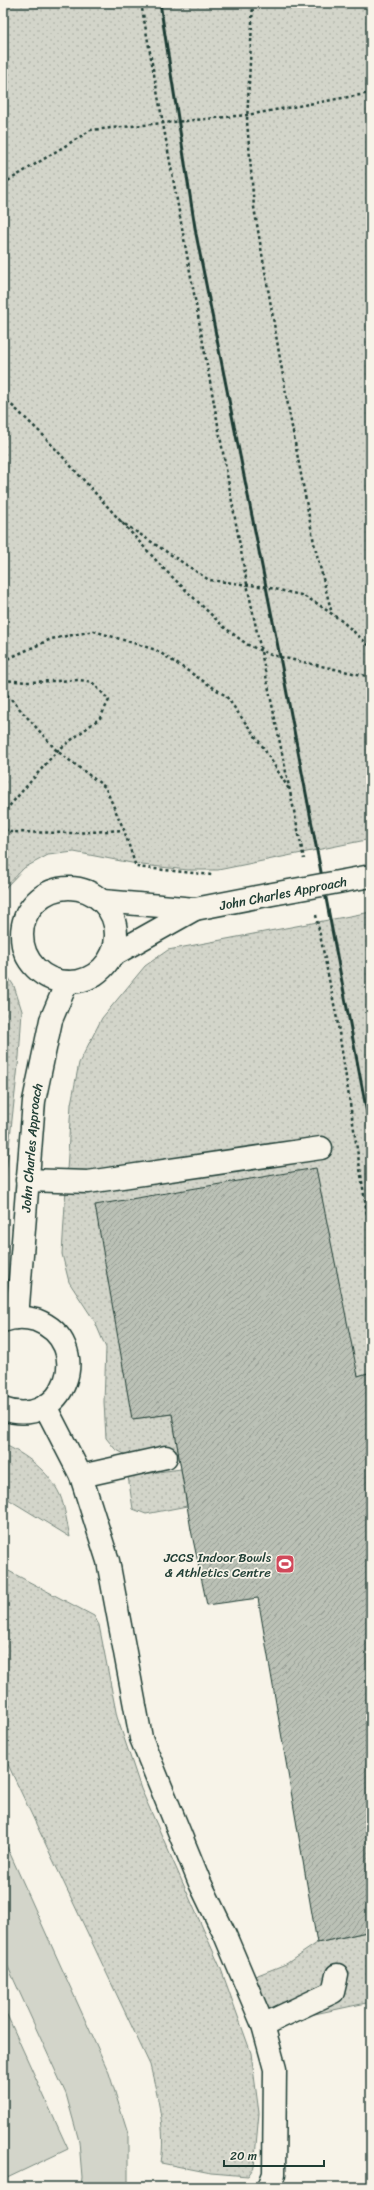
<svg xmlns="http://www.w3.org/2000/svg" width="374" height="2190" font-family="Sriracha,sans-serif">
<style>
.grass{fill:url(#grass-dots);stroke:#79897f}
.pitch{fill:#d3d5ca;stroke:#79897f}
.building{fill:url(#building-hatch);stroke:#1f3d34}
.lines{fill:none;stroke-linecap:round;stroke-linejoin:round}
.minor-casing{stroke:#1f3d34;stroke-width:25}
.path{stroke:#1f3d34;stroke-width:2.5;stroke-dasharray:3 3;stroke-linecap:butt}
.minor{stroke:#f7f3e8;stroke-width:22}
.rail{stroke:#1f3d34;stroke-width:3}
.minor-bridge-casing{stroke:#1f3d34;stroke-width:25;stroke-linecap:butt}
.minor-bridge{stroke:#f7f3e8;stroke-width:22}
.labels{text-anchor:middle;stroke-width:3.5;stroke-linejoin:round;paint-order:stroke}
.street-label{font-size:13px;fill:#1f3d34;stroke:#f7f3e8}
.poi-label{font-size:13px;fill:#1f3d34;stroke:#f7f3e8;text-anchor:end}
</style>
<defs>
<pattern id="grass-dots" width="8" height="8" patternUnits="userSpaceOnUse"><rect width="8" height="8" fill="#d3d5ca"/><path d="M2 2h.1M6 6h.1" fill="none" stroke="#b5b8ae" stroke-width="1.8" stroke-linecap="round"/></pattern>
<pattern id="building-hatch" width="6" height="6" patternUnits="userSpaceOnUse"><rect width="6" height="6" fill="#bbc1b6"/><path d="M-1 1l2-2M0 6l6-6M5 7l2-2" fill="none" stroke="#979e95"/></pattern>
</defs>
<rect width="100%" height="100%" fill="#f7f3e8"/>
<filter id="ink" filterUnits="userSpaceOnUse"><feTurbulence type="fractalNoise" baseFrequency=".025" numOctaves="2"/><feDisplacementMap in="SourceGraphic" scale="8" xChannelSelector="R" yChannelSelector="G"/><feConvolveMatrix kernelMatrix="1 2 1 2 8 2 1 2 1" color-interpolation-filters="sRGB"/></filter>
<g filter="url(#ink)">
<g class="grass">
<polygon points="3,3 371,3 371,839 218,870 188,870 142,865 74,852 48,855 24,868 6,887 3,893"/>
<polygon points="371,912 371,1372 358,1376 132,1419 172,1414 178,1450 126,1455 115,1449 106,1438 104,1402 106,1348 95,1322 69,1282 62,1254 71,1104 79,1063 102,1018 145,966 168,950"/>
<polygon points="3,969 14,986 22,1011 19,1057 3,1200"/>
<path d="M3,1444C25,1454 49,1471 60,1495C65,1507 67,1524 70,1537L3,1496Z"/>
<polygon points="181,1469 187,1506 146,1514 133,1509 128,1476"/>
<path d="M3,1568L94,1616L99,1625L117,1717L141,1789L221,1969L251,2053L259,2113L254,2167L248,2176L211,2173L161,2163C166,2129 158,2098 150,2065L3,1754Z"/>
<polygon points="371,1931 371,2002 263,2025 245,1980 286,1964 317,1943"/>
</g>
<g class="pitch">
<polygon points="3,1838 109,2073 128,2134 128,2187 81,2187 82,2177 79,2141 66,2094 3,1956"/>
<polygon points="3,2006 68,2149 3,2180"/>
</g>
<polygon class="building" points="316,1168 358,1376 371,1372 371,1931 317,1943 258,1598 207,1605 191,1530 172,1414 132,1419 95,1205"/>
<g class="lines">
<defs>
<g id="minor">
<circle cx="69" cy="935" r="47"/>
<polyline points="103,901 195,909 267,895"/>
<polyline points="113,955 195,909"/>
<polyline points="27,1180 88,1182 321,1148"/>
<path id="s1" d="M17,1318L34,1101L51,1020L67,982"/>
<polyline points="45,1406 81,1476 108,1561 141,1738 200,1883 225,1935 263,2025 275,2069 274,2174 269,2187"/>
<path d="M3,1409C65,1431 96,1343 36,1320C26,1317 13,1317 3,1321"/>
<polyline points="81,1476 166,1457"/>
<polyline points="263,2025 333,1992 337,1975"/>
</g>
</defs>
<use href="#minor" class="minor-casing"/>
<g class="path">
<polyline points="141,3 247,584 304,859"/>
<polyline points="253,3 247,121 254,207 289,411 314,543 332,614"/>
<polyline points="3,184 91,130 247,115 371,93"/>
<polyline points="3,397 42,434 163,568 225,628 248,645 271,655 371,677"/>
<polyline points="120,521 209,580 266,587 301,595 315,602 343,622 371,647"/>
<polyline points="3,661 51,639 94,631 156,650 226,696 263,747 290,791"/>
<polyline points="3,680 28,682 80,680 92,682 109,700 100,718 57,751 5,811 3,819"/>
<polyline points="3,690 57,751 105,787 124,830 136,867 212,875"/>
<polyline points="3,823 7,832 74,833 124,830"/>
<polyline points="316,915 337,1019 371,1240"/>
</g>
<use href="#minor" class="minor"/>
<polyline class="rail" points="160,3 196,234 280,657 371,1134"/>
<defs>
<polyline id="minor-bridge" points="267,895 371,876"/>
</defs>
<use href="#minor-bridge" class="minor-bridge-casing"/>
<use href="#minor-bridge" class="minor-bridge"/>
</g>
</g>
<defs>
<symbol id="stadium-square" viewBox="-11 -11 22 22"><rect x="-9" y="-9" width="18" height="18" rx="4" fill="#d1495b" stroke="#f7f3e8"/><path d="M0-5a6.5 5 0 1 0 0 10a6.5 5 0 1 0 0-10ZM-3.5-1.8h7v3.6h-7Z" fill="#fff"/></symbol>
</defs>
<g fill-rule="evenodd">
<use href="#stadium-square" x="274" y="1553" width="22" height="22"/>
</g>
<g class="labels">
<g class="street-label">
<text transform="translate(283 893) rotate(-11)" y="5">John Charles Approach</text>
<text dy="5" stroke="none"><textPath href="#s1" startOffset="171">John Charles Approach</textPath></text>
</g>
<g class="poi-label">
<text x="271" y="1562">JCCS Indoor Bowls<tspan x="271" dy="15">&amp; Athletics Centre</tspan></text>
</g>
</g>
<rect width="374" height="2190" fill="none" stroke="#f7f3e8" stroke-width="16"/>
<rect x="8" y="8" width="358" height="2174" fill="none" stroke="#1f3d34" stroke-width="1.5" filter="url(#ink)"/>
<path d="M224 2160v6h100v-6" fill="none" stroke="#1f3d34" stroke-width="2"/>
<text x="230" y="2160" font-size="12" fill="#1f3d34" stroke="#f7f3e8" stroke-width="3" paint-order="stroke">20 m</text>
</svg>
